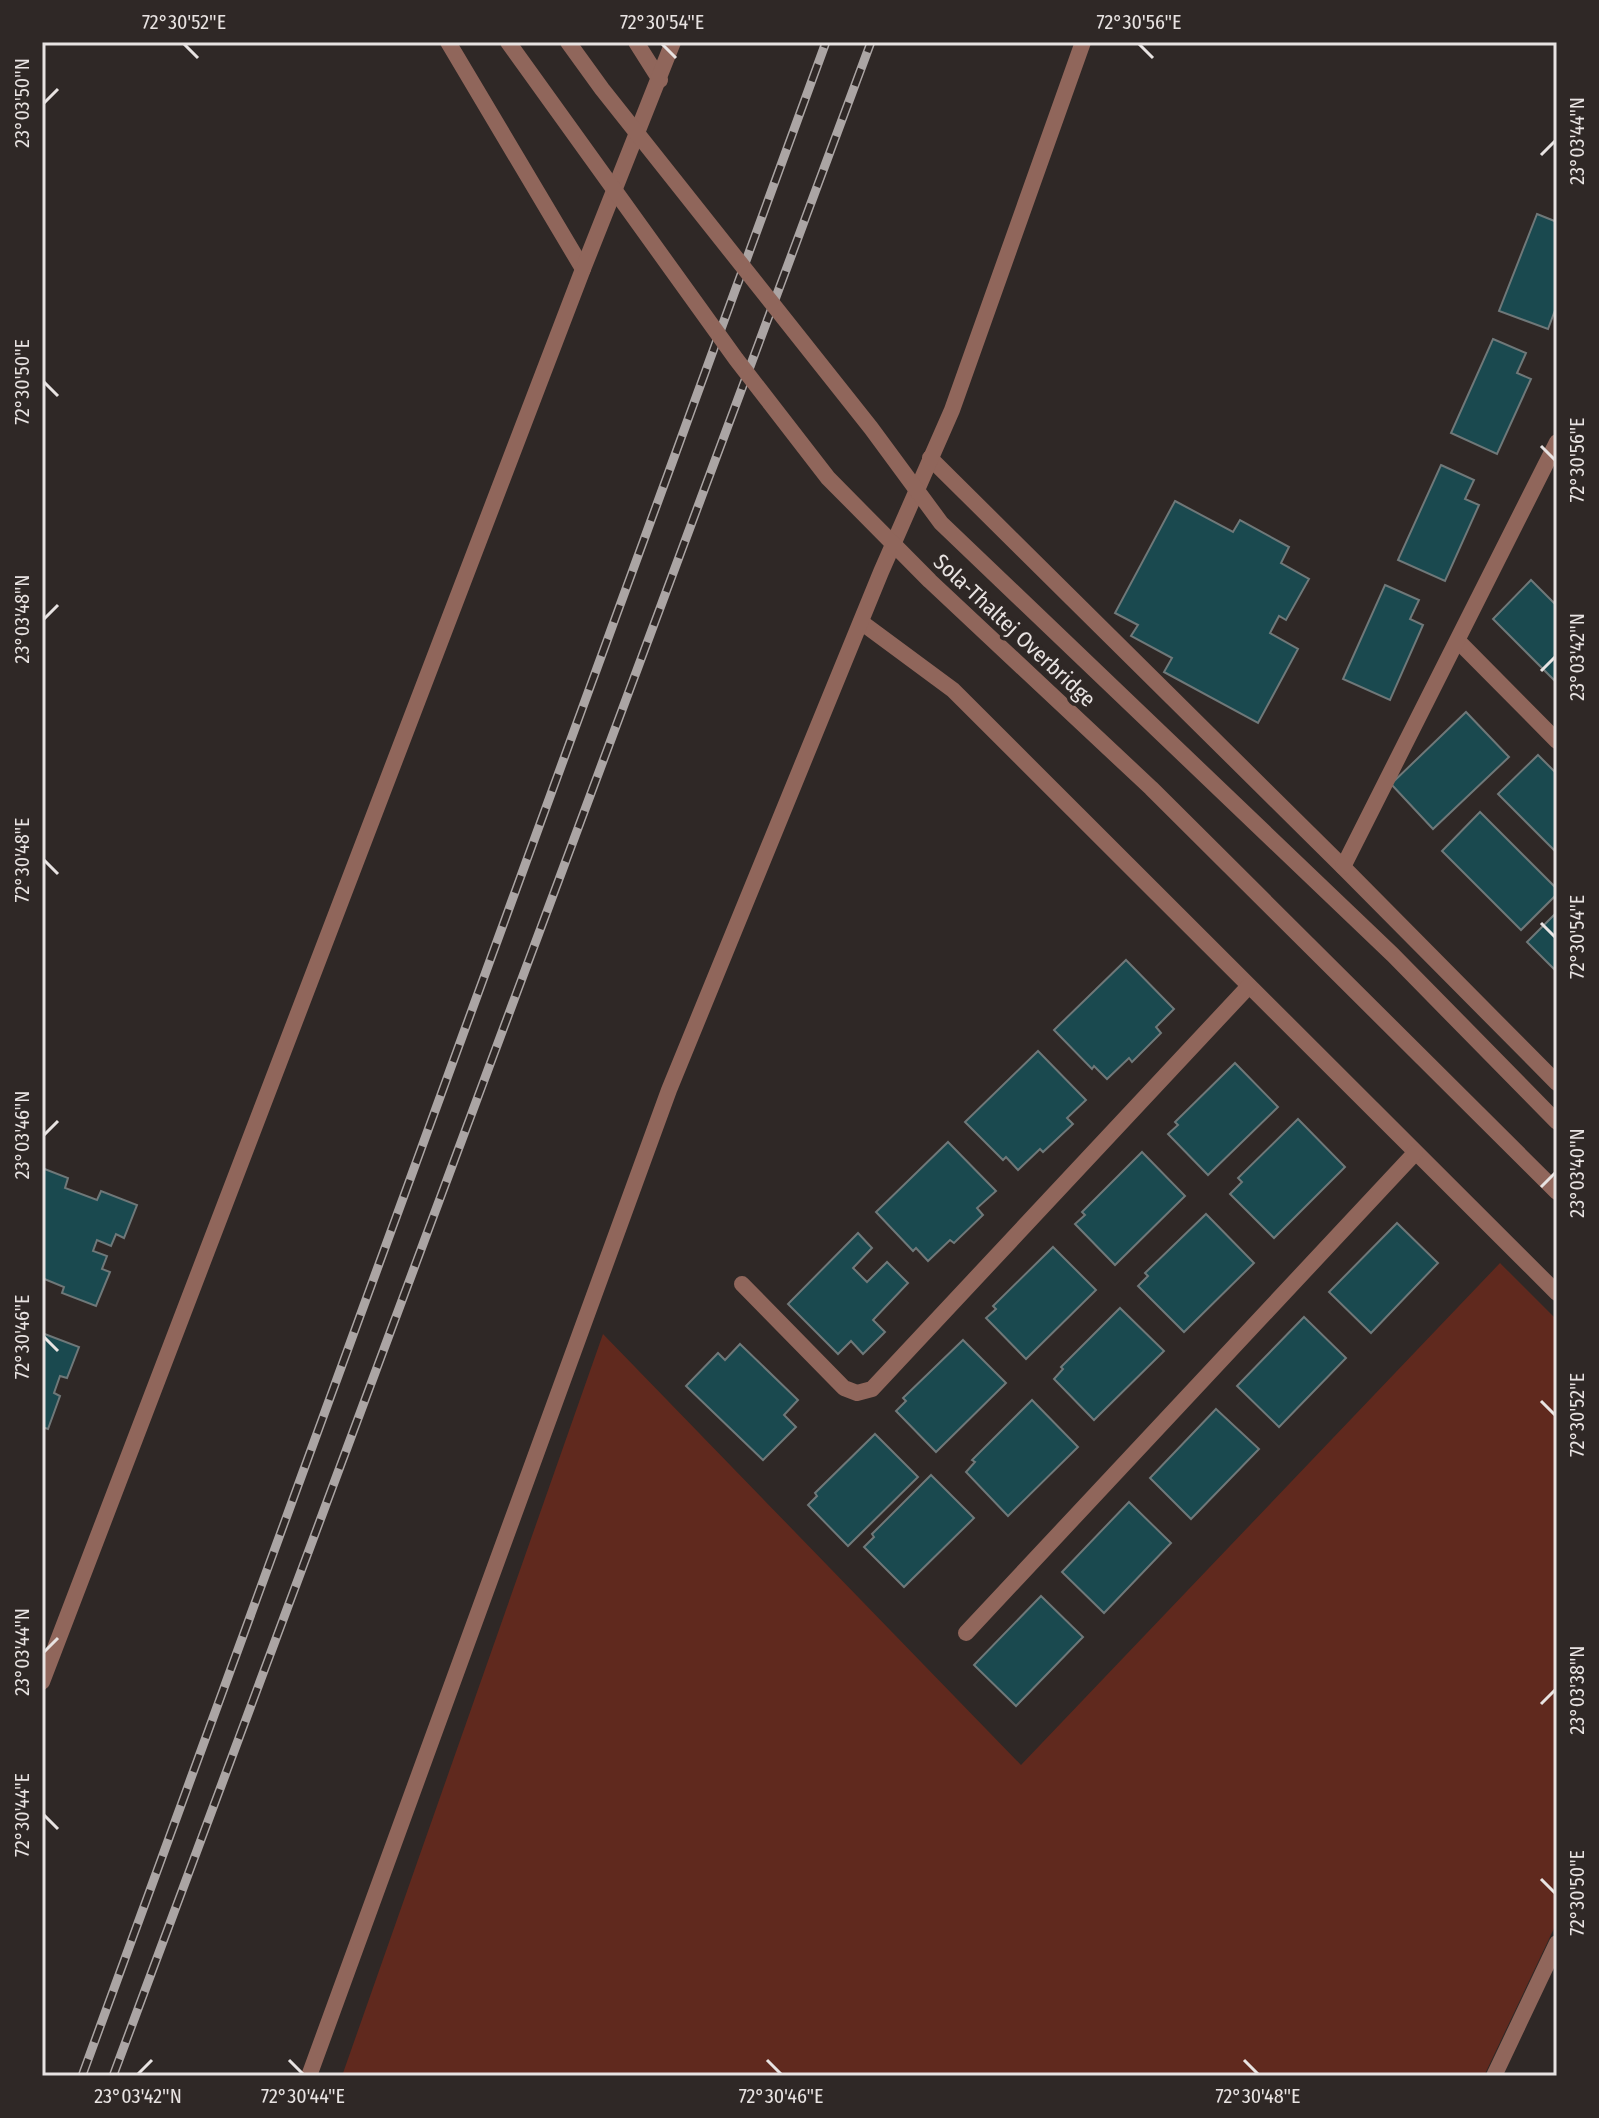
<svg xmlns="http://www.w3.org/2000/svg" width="1599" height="2118" font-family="'Fira Sans Condensed',sans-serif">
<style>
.green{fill:#60291e}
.building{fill:#1a494f;stroke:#6f7879;stroke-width:2}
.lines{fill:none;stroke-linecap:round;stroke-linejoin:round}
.minor{stroke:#90665b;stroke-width:16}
.rail-casing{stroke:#aba5a4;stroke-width:9}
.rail{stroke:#2f2826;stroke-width:6;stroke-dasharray:18;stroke-linecap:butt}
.tertiary-bridge{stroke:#90665b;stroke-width:16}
.ticks{fill:none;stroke:#e8e3e2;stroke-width:3}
.labels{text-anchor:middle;stroke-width:7;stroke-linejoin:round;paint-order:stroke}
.street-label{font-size:22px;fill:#e8e3e2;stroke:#2f2826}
.neatline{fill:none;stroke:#e8e3e2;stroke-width:3}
.ticks-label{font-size:20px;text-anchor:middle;fill:#e8e3e2}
</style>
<rect width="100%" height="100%" fill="#2f2826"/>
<polygon class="green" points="1500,1263 1557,1320 1557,1922 1484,2076 342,2076 603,1334 1021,1765"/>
<g class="building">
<polygon points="1537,214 1557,222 1557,305 1548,329 1499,311"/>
<polygon points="1493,339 1526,353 1517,373 1531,379 1497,454 1451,433"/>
<polygon points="1441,465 1474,480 1465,499 1479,505 1445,581 1398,560"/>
<polygon points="1175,501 1233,532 1240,520 1289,547 1281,563 1309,579 1286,620 1279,616 1270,633 1298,649 1258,723 1164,672 1172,658 1131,636 1138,625 1115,613"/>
<polygon points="1531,580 1557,606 1557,683 1493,619"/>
<polygon points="1385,585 1419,600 1410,619 1423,625 1390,700 1343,679"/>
<polygon points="1466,712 1509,757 1433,829 1391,784"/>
<polygon points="1538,755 1557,774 1557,853 1498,794"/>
<polygon points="1480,812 1557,889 1557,894 1521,930 1442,851"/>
<polygon points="1557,912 1557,972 1527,942"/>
<polygon points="1126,960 1174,1009 1156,1027 1161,1033 1132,1062 1129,1058 1107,1079 1094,1066 1092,1069 1054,1030"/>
<polygon points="1038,1051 1086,1100 1067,1118 1073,1124 1043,1152 1040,1149 1018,1170 1006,1157 1003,1160 965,1122"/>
<polygon points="1235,1063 1278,1107 1208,1175 1168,1134 1178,1125 1175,1122"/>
<polygon points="1298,1119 1345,1167 1274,1238 1230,1194 1242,1182 1238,1178"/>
<polygon points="948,1142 996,1191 977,1208 983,1215 954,1243 950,1240 928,1261 916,1248 913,1251 876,1212"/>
<polygon points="1142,1152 1185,1196 1115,1265 1075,1224 1085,1215 1082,1212"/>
<polygon points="42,1168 68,1178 65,1188 97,1200 101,1191 137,1205 124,1238 116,1234 111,1246 97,1240 93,1251 107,1256 102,1269 110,1272 96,1306 62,1293 64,1287 42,1278"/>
<polygon points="1206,1214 1254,1263 1184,1332 1138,1286 1148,1276 1145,1273"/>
<polygon points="1397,1223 1438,1263 1371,1333 1329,1292"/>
<polygon points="858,1233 872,1248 853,1268 867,1282 887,1262 908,1283 873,1320 885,1332 863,1354 851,1341 838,1354 788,1304"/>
<polygon points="1053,1247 1096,1290 1026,1359 986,1318 996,1309 993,1306"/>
<polygon points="1120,1308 1164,1351 1094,1420 1054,1379 1063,1369 1061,1367"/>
<polygon points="1304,1317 1346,1358 1279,1427 1237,1386"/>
<polygon points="42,1333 79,1347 67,1378 60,1376 54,1393 60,1396 48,1429 42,1427"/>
<polygon points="963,1340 1006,1383 936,1452 896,1411 906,1401 903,1398"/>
<polygon points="740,1344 798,1400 784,1415 796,1427 763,1460 686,1386 718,1353 725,1360"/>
<polygon points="1032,1400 1078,1447 1008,1516 966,1472 975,1462 972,1460"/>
<polygon points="1216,1409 1259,1449 1191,1519 1150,1478"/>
<polygon points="875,1434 918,1477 848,1546 808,1505 817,1496 815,1493"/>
<polygon points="931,1475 974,1518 904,1587 864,1547 874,1537 872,1534"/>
<polygon points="1129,1502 1171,1543 1104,1613 1062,1572"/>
<polygon points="1041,1596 1083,1637 1016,1706 974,1665"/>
</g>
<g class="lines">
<g class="minor">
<polyline points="448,42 583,269"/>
<polyline points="636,42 660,80"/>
<polyline points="930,458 1343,867 1557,1083"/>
<polyline points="861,622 953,690 1557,1293"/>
<polyline points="1458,641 1557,741"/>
<polyline points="1343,867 1557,442"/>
<polyline points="742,1284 844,1388 857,1393 872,1389 1249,986"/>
<polyline points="966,1633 1415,1153"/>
<polyline points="42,1682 583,269 673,42"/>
<polyline points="309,2076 669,1090 881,572 952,410 1083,42"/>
<polyline points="1494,2076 1557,1943"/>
</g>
<defs>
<g id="rail">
<polyline points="82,2076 826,42"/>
<polyline points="113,2076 871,42"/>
</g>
</defs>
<use href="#rail" class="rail-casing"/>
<use href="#rail" class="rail"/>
<g class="tertiary-bridge">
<polyline points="508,42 736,359 828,478 930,581 1151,788 1557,1192"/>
<polyline points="568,42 602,89 871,428 941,523 1393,955 1557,1122"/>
</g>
</g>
<path class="ticks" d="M184,44L198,58M662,44L676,58M1139,44L1153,58M44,103L58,89M1541,155L1555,141M44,382L58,396M1541,446L1555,460M44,619L58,605M1541,671L1555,657M44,860L58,874M1541,923L1555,937M44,1135L58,1121M1541,1187L1555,1173M44,1337L58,1351M1541,1401L1555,1415M44,1652L58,1638M1541,1704L1555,1690M44,1815L58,1829M1541,1879L1555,1893M289,2060L303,2074M767,2060L781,2074M1244,2060L1258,2074M138,2074L152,2060"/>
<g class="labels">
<g class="street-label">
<text transform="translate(1015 630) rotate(43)" y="8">Sola-Thaltej Overbridge</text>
</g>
</g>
<rect width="1599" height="2118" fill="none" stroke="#2f2826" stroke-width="88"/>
<rect x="44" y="44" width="1511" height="2030" class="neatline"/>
<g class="ticks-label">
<text x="184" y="29">72°30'52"E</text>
<text x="662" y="29">72°30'54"E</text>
<text x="1139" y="29">72°30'56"E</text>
<text transform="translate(22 103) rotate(-90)" y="7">23°03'50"N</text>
<text transform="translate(1577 141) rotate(-90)" y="7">23°03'44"N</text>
<text transform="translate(22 382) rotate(-90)" y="7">72°30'50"E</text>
<text transform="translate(1577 460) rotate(-90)" y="7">72°30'56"E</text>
<text transform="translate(22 619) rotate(-90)" y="7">23°03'48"N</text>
<text transform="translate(1577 657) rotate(-90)" y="7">23°03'42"N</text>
<text transform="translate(22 860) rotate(-90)" y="7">72°30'48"E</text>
<text transform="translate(1577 937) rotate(-90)" y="7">72°30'54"E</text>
<text transform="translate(22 1135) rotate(-90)" y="7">23°03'46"N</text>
<text transform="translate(1577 1173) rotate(-90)" y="7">23°03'40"N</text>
<text transform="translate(22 1337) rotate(-90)" y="7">72°30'46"E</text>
<text transform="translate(1577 1415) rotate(-90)" y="7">72°30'52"E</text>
<text transform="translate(22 1652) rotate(-90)" y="7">23°03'44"N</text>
<text transform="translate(1577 1690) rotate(-90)" y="7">23°03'38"N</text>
<text transform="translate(22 1815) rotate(-90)" y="7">72°30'44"E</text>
<text transform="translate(1577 1893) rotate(-90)" y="7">72°30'50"E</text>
<text x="138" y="2103">23°03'42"N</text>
<text x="303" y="2103">72°30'44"E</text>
<text x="781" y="2103">72°30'46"E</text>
<text x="1258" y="2103">72°30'48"E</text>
</g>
</svg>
